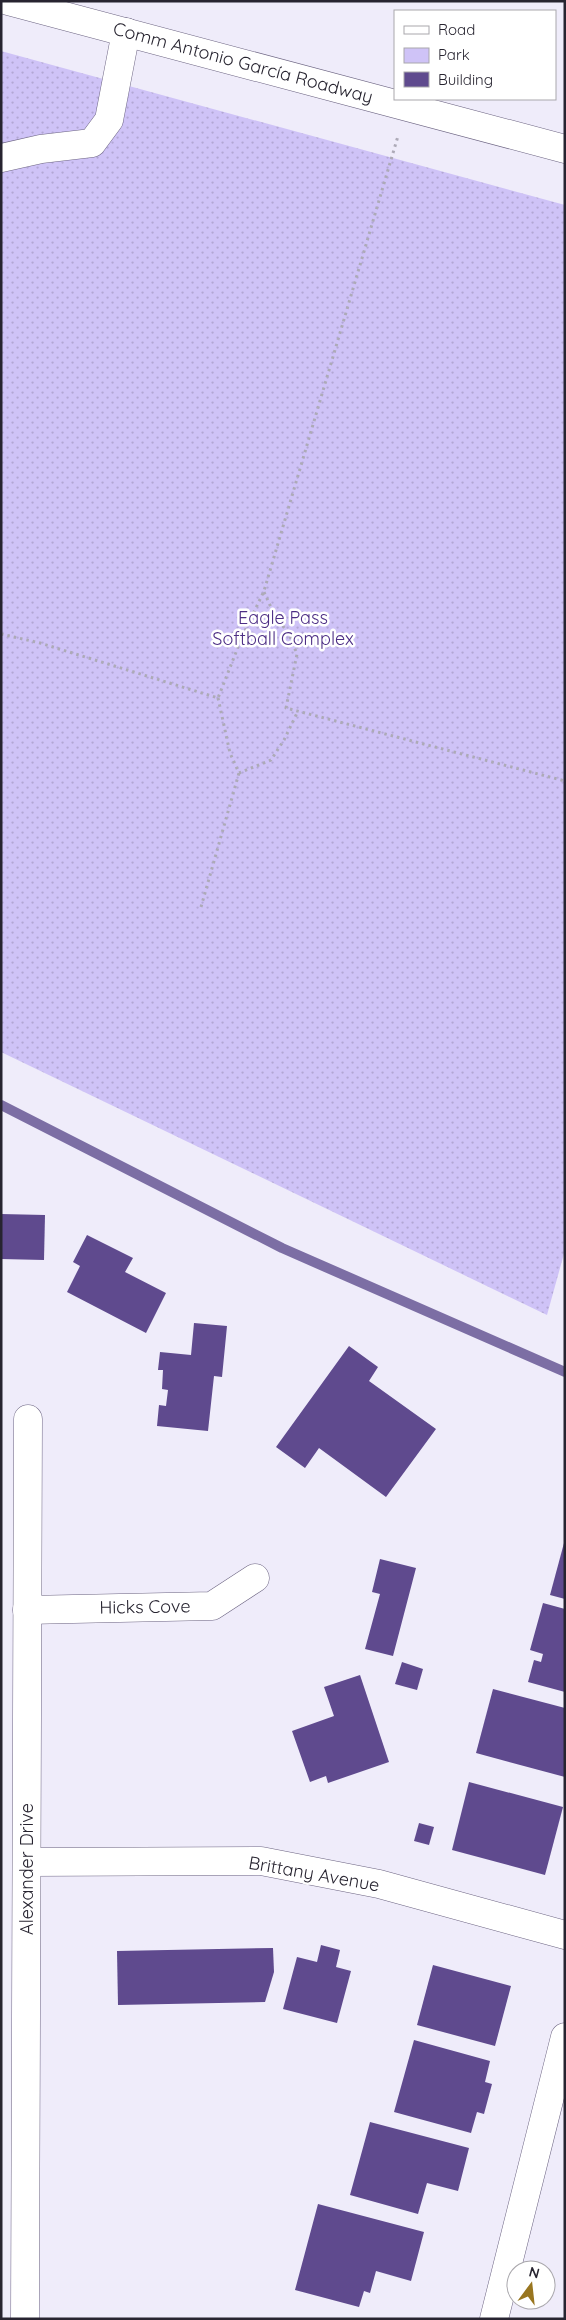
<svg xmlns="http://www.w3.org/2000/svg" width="566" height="2320" font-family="Quicksand,sans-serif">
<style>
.green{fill:url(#green-dots)}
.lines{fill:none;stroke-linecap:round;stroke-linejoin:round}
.stream{stroke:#7c6ea4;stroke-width:10}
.building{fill:#5f4a8e}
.minor-casing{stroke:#6c6482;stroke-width:29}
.tertiary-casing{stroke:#6c6482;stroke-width:29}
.secondary-casing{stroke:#6c6482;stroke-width:29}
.path{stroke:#adaab7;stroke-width:3;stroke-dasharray:2.5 4;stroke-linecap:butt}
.minor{stroke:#fff;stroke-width:28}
.tertiary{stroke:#fff;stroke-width:28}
.secondary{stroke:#fff;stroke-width:28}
.labels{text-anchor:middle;stroke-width:5;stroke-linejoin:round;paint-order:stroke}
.street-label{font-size:18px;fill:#272430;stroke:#fff}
.park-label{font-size:18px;fill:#4c2d84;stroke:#fff}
</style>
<defs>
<pattern id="green-dots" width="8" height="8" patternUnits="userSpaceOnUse" patternTransform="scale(1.25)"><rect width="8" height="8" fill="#cfc3f7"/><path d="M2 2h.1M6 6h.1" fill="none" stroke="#b2a7d4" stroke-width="1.8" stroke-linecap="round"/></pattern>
</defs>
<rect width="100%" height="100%" fill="#efecfa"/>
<polygon class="green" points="1,51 565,205 565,1250 547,1315 1,1052"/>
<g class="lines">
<polyline class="stream" points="1,1105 282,1248 565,1372"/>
</g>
<g class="building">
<polygon points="1,1214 45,1215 44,1260 1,1259"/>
<polygon points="87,1235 133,1258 125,1272 166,1293 146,1333 67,1292 80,1266 73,1262"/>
<polygon points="194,1323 227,1326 222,1377 214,1376 208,1431 157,1426 159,1405 166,1406 168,1390 162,1389 163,1370 158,1370 160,1352 191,1355"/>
<polygon points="349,1346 378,1367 369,1381 436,1429 386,1497 319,1448 305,1468 276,1447"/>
<polygon points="564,1543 565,1543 565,1599 550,1595"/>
<polygon points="380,1559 416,1568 393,1656 365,1649 380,1594 372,1592"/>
<polygon points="543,1603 565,1609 565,1692 528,1682 534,1660 541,1662 543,1654 530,1650"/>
<polygon points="402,1662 423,1669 417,1690 395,1684"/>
<polygon points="360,1675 389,1762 328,1783 326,1776 310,1782 292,1731 334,1716 324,1687"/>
<polygon points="493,1689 565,1708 565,1777 476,1753"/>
<polygon points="469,1782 563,1807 545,1875 452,1850"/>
<polygon points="419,1823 434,1827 429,1845 414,1841"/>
<polygon points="321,1945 340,1950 336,1967 351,1971 337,2023 283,2009 297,1957 317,1962"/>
<polygon points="273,1948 274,1972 265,2002 118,2005 117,1951"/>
<polygon points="433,1965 511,1986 495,2046 417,2025"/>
<polygon points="414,2040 490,2061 485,2082 492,2084 484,2114 477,2112 471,2133 394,2112"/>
<polygon points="370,2122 469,2148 458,2191 427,2183 418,2214 350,2195"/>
<polygon points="318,2204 424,2232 411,2281 376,2271 370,2293 364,2291 359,2307 295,2290"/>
</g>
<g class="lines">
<defs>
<g id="minor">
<polyline points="1,158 41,149 92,143 109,120 126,32"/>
<polyline points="27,1610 212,1606 255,1578"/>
<polyline points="27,1862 261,1861 379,1884 565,1935"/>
<polyline points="25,2319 28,1419"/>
</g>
<polyline id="tertiary" points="8,1 565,149"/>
<polyline id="secondary" points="494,2319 565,2037"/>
</defs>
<use href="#minor" class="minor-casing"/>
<use href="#tertiary" class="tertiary-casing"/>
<use href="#secondary" class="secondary-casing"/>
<g class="path">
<polyline points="264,592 275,616 289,634 297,654 286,708 565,781"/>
<polyline points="1,634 40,643 218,698 242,637 264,591 398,136"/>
<polyline points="218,698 230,753 239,773 271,760 284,740 298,711"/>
<polyline points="201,907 239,773"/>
</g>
<use href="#minor" class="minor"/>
<use href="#tertiary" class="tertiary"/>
<use href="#secondary" class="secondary"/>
</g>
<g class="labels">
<g class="street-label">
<text transform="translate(243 63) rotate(15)" y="6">Comm Antonio García Roadway</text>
<text transform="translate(145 1607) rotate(-1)" y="6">Hicks Cove</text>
<text transform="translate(27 1869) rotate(-90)" y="6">Alexander Drive</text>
<text transform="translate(314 1874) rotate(10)" y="6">Brittany Avenue</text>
</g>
<g class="park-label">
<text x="283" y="624">Eagle Pass<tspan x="283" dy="21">Softball Complex</tspan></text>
</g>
</g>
<rect width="566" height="2320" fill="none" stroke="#272430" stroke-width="5"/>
<rect x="394" y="10" width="162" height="90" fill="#ffffff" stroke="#a9a7ac"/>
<rect x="404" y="26" width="25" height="8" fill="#ffffff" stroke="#a9a7ac"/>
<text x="438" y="35" font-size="15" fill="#272430">Road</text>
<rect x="404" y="48" width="25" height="15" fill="#cfc3f7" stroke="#a9a7ac"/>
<text x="438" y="60" font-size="15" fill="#272430">Park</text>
<rect x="404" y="72" width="25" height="15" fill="#5f4a8e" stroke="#a9a7ac"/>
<text x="438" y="85" font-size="15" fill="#272430">Building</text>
<g transform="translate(531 2285) rotate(15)"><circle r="24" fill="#ffffff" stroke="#a9a7ac"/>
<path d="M0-4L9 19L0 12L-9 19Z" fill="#997620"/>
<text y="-8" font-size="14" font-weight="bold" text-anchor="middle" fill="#272430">N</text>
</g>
</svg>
